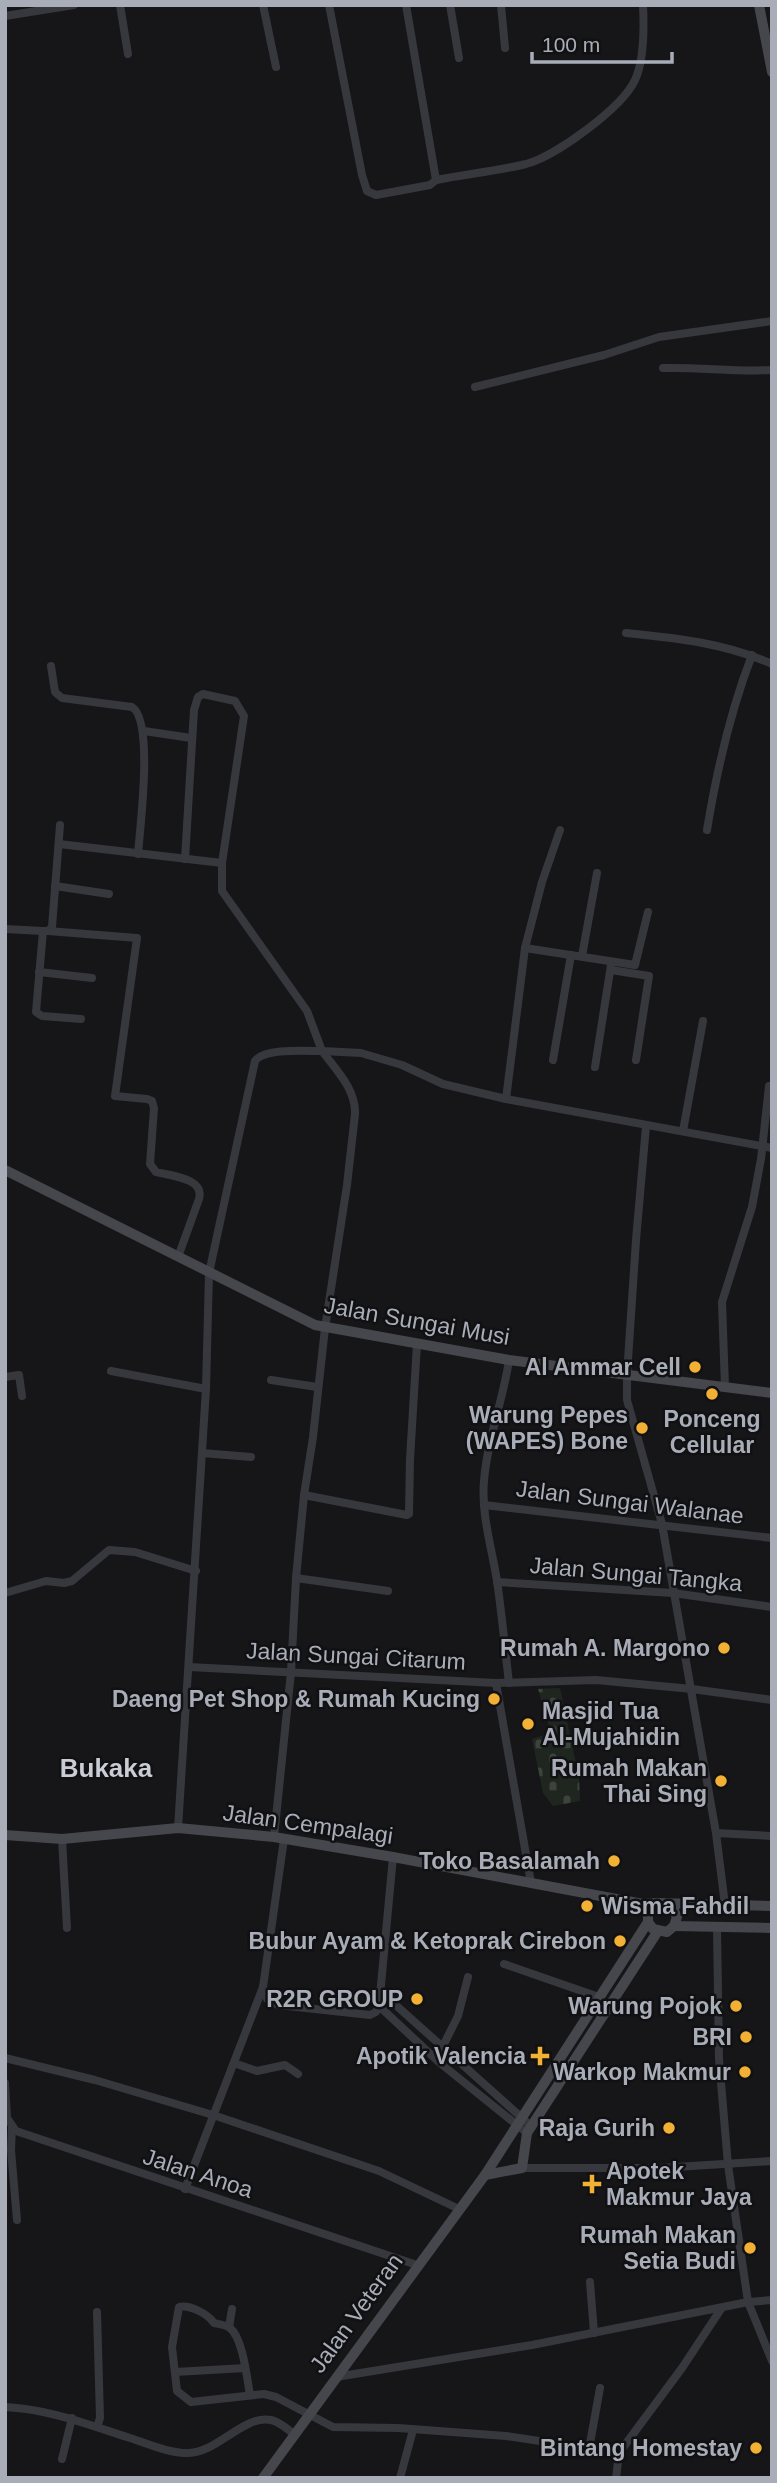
<svg xmlns="http://www.w3.org/2000/svg" width="777" height="2483" font-family="Helvetica,sans-serif">
<style>
.cemetery{fill:url(#cemetery-stones)}
.lines{fill:none;stroke-linecap:round;stroke-linejoin:round}
.street{stroke:#37383d;stroke-width:8}
.secondary{stroke:#45474d;stroke-width:10}
.poi-dot{fill:#f2b134;stroke:#111113;stroke-width:2.5}
.labels{text-anchor:middle;stroke-width:5;stroke-linejoin:round;paint-order:stroke}
.street-label{font-size:23px;fill:#a8adb8;stroke:#111113}
.poi-label{font-size:23px;font-weight:bold;fill:#a8adb8;stroke:#111113;text-anchor:end}
.quarter-label{font-size:26px;font-weight:bold;fill:#c9ccd4;stroke:#111113}
</style>
<defs>
<pattern id="cemetery-stones" width="16" height="16" patternUnits="userSpaceOnUse" patternTransform="scale(1.75)"><rect width="16" height="16" fill="#1e261f"/><path d="M2 7V4a2 2 0 0 1 4 0v3zM10 15v-3a2 2 0 0 1 4 0v3z" fill="#3c433d"/></pattern>
</defs>
<rect width="100%" height="100%" fill="#161618"/>
<polygon class="cemetery" points="560,1688 579,1778 580,1801 553,1806 543,1793 532,1739 551,1733 538,1689"/>
<g class="lines">
<g class="street">
<polyline points="120,5 128,54"/>
<polyline points="263,5 276,67"/>
<path d="M329,5L362,175L367,191L376,195L430,185L436,180C466,174 497,171 526,164C556,156 622,108 635,80C644,61 644,26 643,5"/>
<polyline points="406,5 436,180"/>
<polyline points="450,5 459,58"/>
<polyline points="501,5 505,48"/>
<polyline points="5,16 74,5"/>
<path d="M663,368C700,367 735,372 772,370"/>
<polyline points="475,387 604,355 659,337 772,321"/>
<path d="M626,633C676,638 725,643 772,664"/>
<path d="M51,666L55,692L62,698L132,707C154,721 140,827 138,854"/>
<polyline points="144,731 191,738"/>
<path d="M707,830C717,769 730,712 752,655"/>
<polyline points="59,844 222,863 222,891 307,1011 322,1051 361,1053 402,1065 443,1084 506,1099 772,1148"/>
<polyline points="185,859 194,710 198,697 203,694 235,701 244,716 222,863"/>
<polyline points="55,886 109,894"/>
<polyline points="5,929 43,931 48,931 52,927 60,825"/>
<polyline points="43,931 36,1012 42,1016 81,1019"/>
<path d="M48,931L137,938L115,1096L147,1099L152,1101L154,1108L150,1164L156,1172C171,1176 205,1178 199,1199L178,1257"/>
<polyline points="525,948 635,965 648,912"/>
<polyline points="582,956 597,873"/>
<polyline points="611,970 649,976 636,1060"/>
<polyline points="39,972 92,978"/>
<polyline points="553,1060 571,955"/>
<polyline points="595,1067 611,965"/>
<polyline points="506,1099 525,948 542,882 560,830"/>
<polyline points="646,1126 636,1240 627,1375 627,1400 662,1524 716,1833 725,1905"/>
<polyline points="683,1131 703,1021"/>
<path d="M509,1360C503,1401 487,1440 484,1481C481,1514 492,1549 497,1581C502,1615 505,1649 509,1683"/>
<polyline points="111,1371 206,1389"/>
<polyline points="5,1377 19,1375 22,1396"/>
<polyline points="271,1380 317,1387"/>
<polyline points="725,1387 722,1302 752,1207 761,1159 769,1086"/>
<polyline points="202,1453 251,1457"/>
<polyline points="304,1495 407,1515 409,1514 410,1459 417,1344"/>
<polyline points="484,1505 772,1538"/>
<polyline points="296,1578 388,1591"/>
<polyline points="497,1582 673,1593 772,1607"/>
<polyline points="5,1593 46,1581 64,1583 72,1581 109,1550 135,1552 196,1571"/>
<polyline points="189,1667 496,1683 596,1680 692,1689 772,1700"/>
<polyline points="496,1683 531,1883"/>
<path d="M178,1828L206,1389L209,1273L255,1061C264,1048 306,1051 322,1051C336,1070 356,1089 355,1114L347,1185L325,1328L313,1437L304,1495L296,1578L291,1672L274,1837"/>
<polyline points="716,1833 772,1836"/>
<polyline points="62,1839 67,1928"/>
<polyline points="717,1927 719,2059 728,2165 748,2302 772,2361"/>
<polyline points="504,1964 599,1997"/>
<polyline points="263,1987 267,1999 278,2005 370,2015 376,2012 379,2006 393,1857"/>
<polyline points="380,1991 531,2126"/>
<polyline points="379,2006 440,2063 527,2133"/>
<polyline points="443,2046 458,2016 468,1977"/>
<polyline points="5,2058 95,2080 213,2115 379,2171 459,2209"/>
<polyline points="234,2063 257,2071 285,2065 298,2074"/>
<polyline points="5,2083 7,2118 16,2131 417,2265"/>
<polyline points="12,2127 11,2150 17,2220"/>
<polyline points="522,2168 659,2168 772,2161"/>
<polyline points="185,2189 263,1987 284,1839"/>
<polyline points="590,2282 594,2333"/>
<polyline points="97,2312 100,2418 97,2427"/>
<polyline points="229,2327 232,2309"/>
<polyline points="175,2372 245,2368"/>
<polyline points="336,2377 532,2345 748,2302 772,2300"/>
<path d="M250,2395C247,2379 243,2338 230,2328C226,2325 219,2324 214,2323C208,2314 189,2304 179,2307L172,2347L177,2391L191,2402L264,2394L276,2397L333,2427L398,2428L506,2436L619,2453"/>
<path d="M5,2407C49,2409 89,2425 130,2438C149,2444 168,2453 188,2453C215,2454 245,2414 271,2420C280,2422 287,2429 294,2434"/>
<polyline points="589,2449 600,2388"/>
<polyline points="62,2459 72,2418"/>
<polyline points="400,2478 413,2430"/>
<polyline points="616,2478 619,2453 682,2368 721,2309"/>
</g>
<g class="secondary">
<polyline points="759,5 772,72"/>
<polyline points="5,1170 315,1325 509,1360 772,1393"/>
<polyline points="5,1835 62,1839 178,1828 274,1837 393,1857 643,1904 657,1903"/>
<polyline points="671,1905 677,1917 674,1926 667,1932 653,1929 648,1922 648,1912 657,1903 772,1906"/>
<polyline points="674,1926 772,1928"/>
<polyline points="485,2175 522,2168 527,2133 658,1931"/>
<polyline points="263,2478 485,2175 648,1922"/>
</g>
</g>
<g class="poi-dot">
<circle cx="695" cy="1367" r="7"/>
<circle cx="712" cy="1394" r="7"/>
<circle cx="642" cy="1428" r="7"/>
<circle cx="724" cy="1648" r="7"/>
<circle cx="494" cy="1699" r="7"/>
<circle cx="528" cy="1724" r="7"/>
<circle cx="721" cy="1781" r="7"/>
<circle cx="614" cy="1861" r="7"/>
<circle cx="587" cy="1906" r="7"/>
<circle cx="620" cy="1941" r="7"/>
<circle cx="417" cy="1999" r="7"/>
<circle cx="736" cy="2006" r="7"/>
<circle cx="746" cy="2037" r="7"/>
<path d="M536.5 2045.5h7v7h7v7h-7v7h-7v-7h-7v-7h7z"/>
<circle cx="745" cy="2072" r="7"/>
<circle cx="669" cy="2128" r="7"/>
<path d="M588.5 2173.5h7v7h7v7h-7v7h-7v-7h-7v-7h7z"/>
<circle cx="750" cy="2248" r="7"/>
<circle cx="756" cy="2448" r="7"/>
</g>
<g class="labels">
<g class="street-label">
<text transform="translate(417 1321) rotate(10)" y="8">Jalan Sungai Musi</text>
<text transform="translate(630 1502) rotate(7)" y="8">Jalan Sungai Walanae</text>
<text transform="translate(636 1574) rotate(5)" y="8">Jalan Sungai Tangka</text>
<text transform="translate(356 1656) rotate(3)" y="8">Jalan Sungai Citarum</text>
<text transform="translate(308 1824) rotate(8)" y="8">Jalan Cempalagi</text>
<text transform="translate(198 2173) rotate(18)" y="8">Jalan Anoa</text>
<text transform="translate(356 2313) rotate(-54)" y="8">Jalan Veteran</text>
</g>
<g class="poi-label">
<text x="681" y="1375">Al Ammar Cell</text>
<text x="628" y="1423">Warung Pepes<tspan x="628" dy="26">(WAPES) Bone</tspan></text>
<text x="712" y="1427" text-anchor="middle">Ponceng<tspan x="712" dy="26">Cellular</tspan></text>
<text x="710" y="1656">Rumah A. Margono</text>
<text x="480" y="1707">Daeng Pet Shop &amp; Rumah Kucing</text>
<text x="542" y="1719" text-anchor="start">Masjid Tua<tspan x="542" dy="26">Al-Mujahidin</tspan></text>
<text x="707" y="1776">Rumah Makan<tspan x="707" dy="26">Thai Sing</tspan></text>
<text x="600" y="1869">Toko Basalamah</text>
<text x="601" y="1914" text-anchor="start">Wisma Fahdil</text>
<text x="606" y="1949">Bubur Ayam &amp; Ketoprak Cirebon</text>
<text x="403" y="2007">R2R GROUP</text>
<text x="722" y="2014">Warung Pojok</text>
<text x="732" y="2045">BRI</text>
<text x="526" y="2064">Apotik Valencia</text>
<text x="731" y="2080">Warkop Makmur</text>
<text x="655" y="2136">Raja Gurih</text>
<text x="606" y="2179" text-anchor="start">Apotek<tspan x="606" dy="26">Makmur Jaya</tspan></text>
<text x="736" y="2243">Rumah Makan<tspan x="736" dy="26">Setia Budi</tspan></text>
<text x="742" y="2456">Bintang Homestay</text>
</g>
<g class="quarter-label">
<text x="106" y="1777">Bukaka</text>
</g>
</g>
<rect width="777" height="2483" fill="none" stroke="#a8adb8" stroke-width="14"/>
<path d="M532 52v10h140v-10" fill="none" stroke="#a8adb8" stroke-width="3.5"/>
<text x="542" y="52" font-size="21" fill="#a8adb8" stroke="#111113" stroke-width="5" paint-order="stroke">100 m</text>
</svg>
